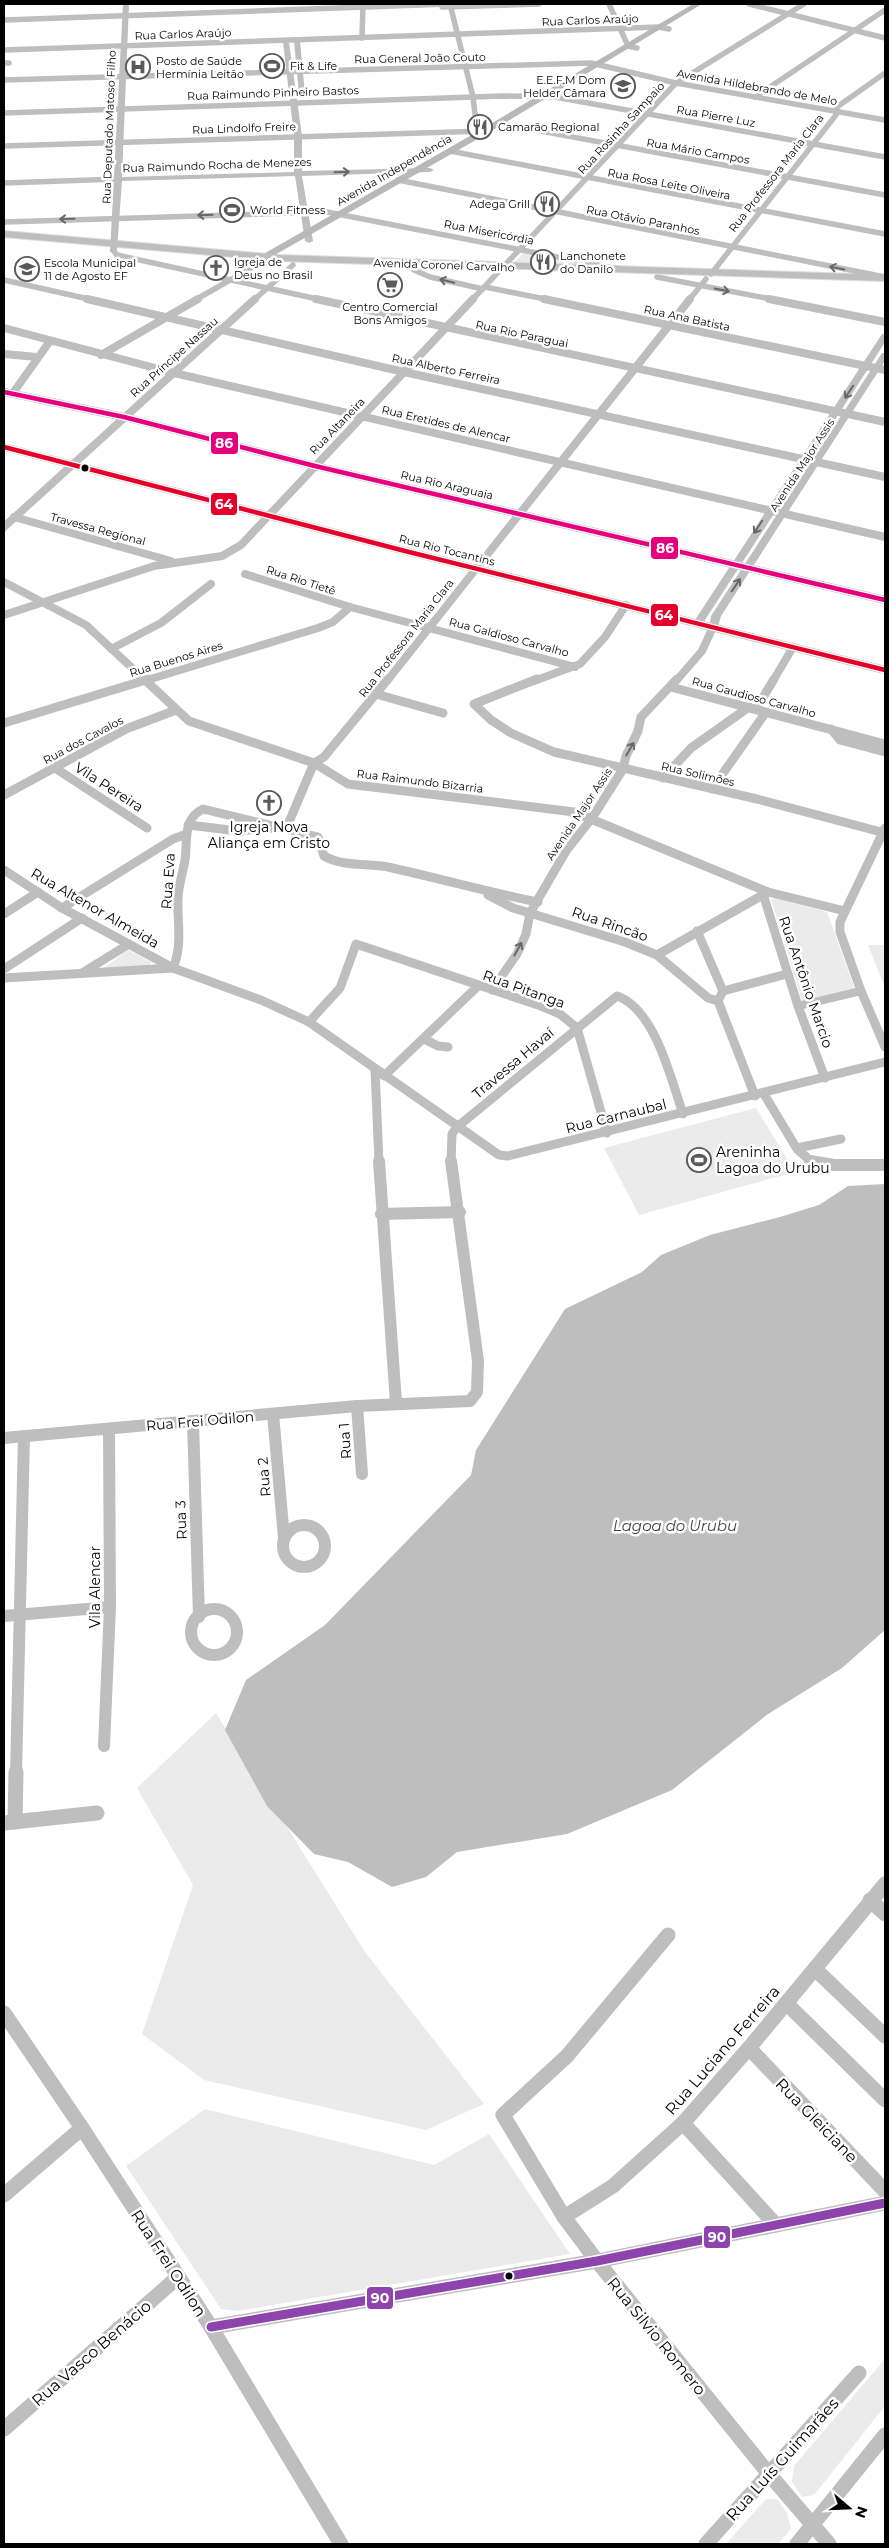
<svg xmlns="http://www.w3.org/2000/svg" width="889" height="2548" font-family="Montserrat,sans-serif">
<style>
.green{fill:#ebebeb}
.water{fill:#bebebe}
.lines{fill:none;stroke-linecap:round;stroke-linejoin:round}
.primary-casing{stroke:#dbdbdb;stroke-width:2}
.pedestrian{stroke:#bebebe;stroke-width:8}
.minor-far4{stroke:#bebebe;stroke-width:5.5}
.minor-far3{stroke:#bebebe;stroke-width:8}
.minor-far2{stroke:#bebebe;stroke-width:9}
.minor-far1{stroke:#bebebe;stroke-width:12}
.minor{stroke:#bebebe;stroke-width:15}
.tertiary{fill:#bebebe;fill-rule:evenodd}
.secondary{fill:#b8b8b8;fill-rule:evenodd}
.primary{fill:#bebebe;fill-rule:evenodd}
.bus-1-casing{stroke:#fff;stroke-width:7}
.bus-2-casing{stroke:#fff;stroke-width:7}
.bus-3-casing{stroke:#fff;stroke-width:12}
.bus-1{stroke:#e5007d;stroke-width:4.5}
.bus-2{stroke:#e4002b;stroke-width:4.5}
.bus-3{stroke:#8e44ad;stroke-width:9}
.oneway{stroke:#686868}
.bus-dot{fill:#000;stroke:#fff;stroke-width:2}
.labels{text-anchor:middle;stroke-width:5;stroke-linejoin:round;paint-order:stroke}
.far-street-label{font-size:11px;fill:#000;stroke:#fff}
.far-poi-label{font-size:11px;fill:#000;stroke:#fff;text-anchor:start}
.street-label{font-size:14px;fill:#000;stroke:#fff}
.poi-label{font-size:14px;fill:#000;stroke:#fff}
.water-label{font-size:15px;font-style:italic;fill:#434343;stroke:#fff}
.near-street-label{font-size:16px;fill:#000;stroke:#fff}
.line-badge{stroke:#fff;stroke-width:2}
.badge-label{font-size:14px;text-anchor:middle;font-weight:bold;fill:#fff}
</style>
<rect width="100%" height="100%" fill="#fff"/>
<g class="green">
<polygon points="525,252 591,266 512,264"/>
<polygon points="776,898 827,912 855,990 803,1004 772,902 771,899"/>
<polygon points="868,945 885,945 885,988"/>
<polygon points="128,950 151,962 149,966 104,968"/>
<polygon points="756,1108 795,1172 639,1215 604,1148"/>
<polygon points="216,1713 365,1952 484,2104 426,2130 204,2080 142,2034 193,1885 137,1788"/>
<polygon points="205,2109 434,2165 489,2134 570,2254 238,2311 221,2309 126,2166"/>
<polygon points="885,2359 885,2406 814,2495 802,2497 792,2482 794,2466"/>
<polygon points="766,2499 777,2499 787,2513 791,2529 778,2544 726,2544"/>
</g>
<polygon class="water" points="885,1184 885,1630 842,1668 768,1714 672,1790 567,1834 457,1852 426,1877 392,1887 348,1862 314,1854 267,1806 225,1730 246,1680 325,1625 471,1475 476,1450 565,1309 642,1272 661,1255 710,1235 780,1217 819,1205 848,1186"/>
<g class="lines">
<defs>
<polygon id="primary" points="4,231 279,255 885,275 885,281 279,261 4,237"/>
</defs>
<use href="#primary" class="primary-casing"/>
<polyline class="pedestrian" points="798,1006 861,991"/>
<g class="minor-far4">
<polyline points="450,4 473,97 477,131"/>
<polyline points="609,4 628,46 637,48"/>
<polyline points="749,4 885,38"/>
<polyline points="442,7 539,4"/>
<polyline points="4,20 448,4"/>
<polyline points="362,38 363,4"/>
<polyline points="4,50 659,27 669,29"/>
<polyline points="4,63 9,63"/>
<polyline points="4,80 591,63 676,83 885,120"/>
<polyline points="755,97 885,10"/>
<polyline points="4,113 503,96 555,97 885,157"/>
<polyline points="508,125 885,195"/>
<polyline points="4,146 485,131"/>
<polyline points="450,151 885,234"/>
<polyline points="398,180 885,277"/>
<polyline points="4,183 119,179"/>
<polyline points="4,222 327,212 619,269"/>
<polyline points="113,250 117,255 322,300"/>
<polyline points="414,270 430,277 483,289"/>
<polyline points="711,274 836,115 837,107 885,73"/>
<polyline points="657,277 776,300"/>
<polyline points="4,280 93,300"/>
<polyline points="485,287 550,300"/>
<polyline points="195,300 260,263"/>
<polyline points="254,300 293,265"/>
<polyline points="472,300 676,83 804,4"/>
<polyline points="689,300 706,279"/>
</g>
<g class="minor-far3">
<polyline points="87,299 404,372 885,477"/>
<polyline points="316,299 885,422"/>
<polyline points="544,299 885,370"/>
<polyline points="769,299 885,322"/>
<polyline points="4,328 174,373 885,537"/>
<polyline points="4,354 37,357"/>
<polyline points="101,355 198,299"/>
<polyline points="4,392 124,417 315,466 885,600"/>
<polyline points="13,393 50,341"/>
<polyline points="4,447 409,552 885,670"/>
<polyline points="14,517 171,561"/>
<polyline points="4,527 255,299"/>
<polyline points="245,574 350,607 575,667"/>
<polyline points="4,582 86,625 146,681"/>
<polyline points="4,615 154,566 222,556 241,545 473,299"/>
<polyline points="111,649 161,623 211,584"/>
<polyline points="144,681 318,628 333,622 350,607"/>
<polyline points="387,681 690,299"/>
<polyline points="534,681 580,664 605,637 626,605"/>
<polyline points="676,681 702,651 713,627"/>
<polyline points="773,681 793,647"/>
</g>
<g class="minor-far2">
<polyline points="144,679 189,721 314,763 348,784 574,812 768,892 845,911"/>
<polyline points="537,679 474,704 491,720 511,733 554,752 757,799 885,833"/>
<polyline points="671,687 885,744"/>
<polyline points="376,694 443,713"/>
<polyline points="756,709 774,679"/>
<polyline points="4,723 149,679"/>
<polyline points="831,729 840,740 885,752"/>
<polyline points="55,768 147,828"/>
<polyline points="663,778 691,748 749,707"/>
<polyline points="712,789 766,712"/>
<polyline points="4,795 126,729 176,710"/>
<polyline points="188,825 239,831 273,828"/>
<polyline points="885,828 840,922 840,932 861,991 885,1047"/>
<polyline points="286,829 314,763 324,757 388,679"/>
<polyline points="4,870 62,908 173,968 261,1000 309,1022 499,1155 508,1156 885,1062"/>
<polyline points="763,894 798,1006 825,1078"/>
<polyline points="488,895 513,908 625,942 657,955 708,998 718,1001"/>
<polyline points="62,908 173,839 184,835"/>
<polyline points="4,914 38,892"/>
<polyline points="697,931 723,991 718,1001 755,1096"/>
<polyline points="657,955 768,892"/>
<path d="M173,968C183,944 177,924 178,899C178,886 183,873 185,860C188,840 182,819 203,809L318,837L324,856C343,867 367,863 388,867C438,878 487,892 538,902"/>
<polyline points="4,969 82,918"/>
<polyline points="82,973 129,944"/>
<polyline points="4,978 173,968"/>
<polyline points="492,990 517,954 526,934 530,913 566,851 592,818 623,769 626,756 638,731 641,717 677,679"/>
<polyline points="723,991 787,974"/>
<polyline points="309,1022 340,988 356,944 541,1006 560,1014 577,1028 607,1133"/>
<polyline points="424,1039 438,1046 448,1047"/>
<polyline points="375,1069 379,1163"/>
<polyline points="384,1076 478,986"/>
<polyline points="764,1094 797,1149 813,1163"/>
<polyline points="797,1148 841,1139"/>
<path d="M451,1163L452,1134L457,1127L617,996C655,1009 671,1079 683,1114"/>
</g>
<g class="minor-far1">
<polyline points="379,1161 396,1403"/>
<polyline points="810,1161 834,1165 885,1165"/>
<polyline points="381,1214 460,1212"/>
<polyline points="357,1406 362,1474"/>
<polyline points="273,1414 284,1538"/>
<polyline points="193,1422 199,1617"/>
<polyline points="4,1438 357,1406 470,1401 477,1392 478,1361 451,1161"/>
<circle cx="304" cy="1546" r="21"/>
<circle cx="214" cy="1632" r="23"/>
<polyline points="4,1616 110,1607"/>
<polyline points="104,1746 110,1607 109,1429"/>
<polyline points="16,1774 24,1436"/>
</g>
<g class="minor">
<polyline points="15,1822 16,1772"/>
<polyline points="4,1823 97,1813"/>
<polyline points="870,1900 885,1914"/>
<polyline points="668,1935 567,2056 503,2115 564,2217 597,2261 769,2474 829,2544"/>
<polyline points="815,1969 885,2036"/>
<polyline points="786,2003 885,2100"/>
<polyline points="4,2013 82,2128 211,2327 341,2544"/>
<polyline points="749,2048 885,2191"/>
<polyline points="683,2123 776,2225"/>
<polyline points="4,2195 82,2128"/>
<polyline points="564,2217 613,2186 683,2123 749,2048 885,1884"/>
<polyline points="211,2327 597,2261 885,2203"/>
<polyline points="4,2429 177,2278"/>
<polyline points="706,2544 859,2373"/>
<polyline points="797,2544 885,2435"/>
</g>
<g class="tertiary">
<polygon points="123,4 129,4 122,177 294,172 294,136 283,42 286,40 289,42 302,136 302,171 430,168 434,170 430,172 302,176 313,241 309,243 305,241 295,176 122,181 117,250 110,252"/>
<polygon points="297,39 300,41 305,94 302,96 299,94 294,41"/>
<polygon points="882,334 885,334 885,342 866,372 703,623 694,625 693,623"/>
<polygon points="882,353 885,353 885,361 721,616 718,627 709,629 711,616"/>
</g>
<polygon class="secondary" points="693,4 702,4 488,133 273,256 263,265 255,263 267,252 482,129"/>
<use href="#primary" class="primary"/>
<defs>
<polyline id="bus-1" points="4,392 124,417 315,466 885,600"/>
<polyline id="bus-2" points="4,447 409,552 885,670"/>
<polyline id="bus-3" points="211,2327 597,2261 885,2203"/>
</defs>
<use href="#bus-1" class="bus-1-casing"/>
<use href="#bus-2" class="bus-2-casing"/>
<use href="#bus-3" class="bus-3-casing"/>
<use href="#bus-1" class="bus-1"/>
<use href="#bus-2" class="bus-2"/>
<use href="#bus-3" class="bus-3"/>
</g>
<defs><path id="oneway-shaft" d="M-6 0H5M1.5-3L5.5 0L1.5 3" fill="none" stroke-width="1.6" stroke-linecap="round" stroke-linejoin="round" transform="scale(1.25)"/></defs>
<g class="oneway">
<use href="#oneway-shaft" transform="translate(342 172) rotate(-2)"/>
<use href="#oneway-shaft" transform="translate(205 215) rotate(178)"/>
<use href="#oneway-shaft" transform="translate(67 219) rotate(179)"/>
<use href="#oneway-shaft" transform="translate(837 268) rotate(-169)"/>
<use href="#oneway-shaft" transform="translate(447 281) rotate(-167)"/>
<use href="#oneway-shaft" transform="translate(722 290) rotate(11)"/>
<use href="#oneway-shaft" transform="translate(849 392) rotate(123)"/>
<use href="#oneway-shaft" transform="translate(758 527) rotate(123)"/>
<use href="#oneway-shaft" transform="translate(736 585) rotate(-56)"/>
<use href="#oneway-shaft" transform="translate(630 749) rotate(-60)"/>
<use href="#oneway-shaft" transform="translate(518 949) rotate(-61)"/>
</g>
<defs>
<symbol id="stadium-ring" viewBox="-11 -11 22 22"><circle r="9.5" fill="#fff" stroke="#595959" stroke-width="1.5"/><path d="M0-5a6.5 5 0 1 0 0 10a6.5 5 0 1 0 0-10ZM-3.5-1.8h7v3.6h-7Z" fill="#595959"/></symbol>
<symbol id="hospital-ring" viewBox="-11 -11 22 22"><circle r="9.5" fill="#fff" stroke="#595959" stroke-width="1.5"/><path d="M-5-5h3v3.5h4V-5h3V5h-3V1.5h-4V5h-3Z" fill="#595959"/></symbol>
<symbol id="school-ring" viewBox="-11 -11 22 22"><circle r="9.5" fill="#fff" stroke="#595959" stroke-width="1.5"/><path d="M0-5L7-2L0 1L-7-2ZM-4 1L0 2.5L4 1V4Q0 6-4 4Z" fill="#595959"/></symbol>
<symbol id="restaurant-ring" viewBox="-11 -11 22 22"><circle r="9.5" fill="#fff" stroke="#595959" stroke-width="1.5"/><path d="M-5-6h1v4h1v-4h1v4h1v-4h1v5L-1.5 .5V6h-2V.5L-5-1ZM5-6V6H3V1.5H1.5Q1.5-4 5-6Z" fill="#595959"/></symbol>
<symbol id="church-ring" viewBox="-11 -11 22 22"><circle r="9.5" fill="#fff" stroke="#595959" stroke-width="1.5"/><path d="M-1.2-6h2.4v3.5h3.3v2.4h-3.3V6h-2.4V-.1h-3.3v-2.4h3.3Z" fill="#595959"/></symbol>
<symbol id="supermarket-ring" viewBox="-11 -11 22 22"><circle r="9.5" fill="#fff" stroke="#595959" stroke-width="1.5"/><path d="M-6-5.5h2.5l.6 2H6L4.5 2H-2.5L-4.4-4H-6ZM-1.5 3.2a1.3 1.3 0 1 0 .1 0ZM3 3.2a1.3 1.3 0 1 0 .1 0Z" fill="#595959"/></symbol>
</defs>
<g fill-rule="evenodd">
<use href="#stadium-ring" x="258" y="52" width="28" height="28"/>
<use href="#hospital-ring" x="124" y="53" width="28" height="28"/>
<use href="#school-ring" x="609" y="72" width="28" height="28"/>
<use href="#restaurant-ring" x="466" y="113" width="28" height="28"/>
<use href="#restaurant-ring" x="533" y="190" width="28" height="28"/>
<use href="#stadium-ring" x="218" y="196" width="28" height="28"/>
<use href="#restaurant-ring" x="529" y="248" width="28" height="28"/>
<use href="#church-ring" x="202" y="254" width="28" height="28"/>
<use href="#school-ring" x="13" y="255" width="28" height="28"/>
<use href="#supermarket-ring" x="376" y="271" width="28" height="28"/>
<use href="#church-ring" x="255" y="789" width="28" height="28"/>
<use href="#stadium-ring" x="685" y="1146" width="28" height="28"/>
</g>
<g class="bus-dot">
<circle cx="85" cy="468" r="4.5"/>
<circle cx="509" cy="2276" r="4.5"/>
</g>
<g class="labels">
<g class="far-street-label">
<text transform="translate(590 20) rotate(-2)" y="4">Rua Carlos Araújo</text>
<text transform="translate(183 34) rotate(-2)" y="4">Rua Carlos Araújo</text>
<text transform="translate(420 58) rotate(-1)" y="4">Rua General João Couto</text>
<text transform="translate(757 87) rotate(10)" y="4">Avenida Hildebrando de Melo</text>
<text transform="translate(273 93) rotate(-2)" y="4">Rua Raimundo Pinheiro Bastos</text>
<text transform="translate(716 116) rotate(10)" y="4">Rua Pierre Luz</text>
<text transform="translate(109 127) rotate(-88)" y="4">Rua Deputado Matoso Filho</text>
<text transform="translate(244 128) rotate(-2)" y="4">Rua Lindolfo Freire</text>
<text transform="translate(621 128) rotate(-47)" y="4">Rua Rosinha Sampaio</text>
<text transform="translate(698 151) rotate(10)" y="4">Rua Mário Campos</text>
<text transform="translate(217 165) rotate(-2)" y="4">Rua Raimundo Rocha de Menezes</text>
<text transform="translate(394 170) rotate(-30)" y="4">Avenida Independência</text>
<text transform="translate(776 173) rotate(-52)" y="4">Rua Professora Maria Clara</text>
<text transform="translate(669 184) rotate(11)" y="4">Rua Rosa Leite Oliveira</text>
<text transform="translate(643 220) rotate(11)" y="4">Rua Otávio Paranhos</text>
<text transform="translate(489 232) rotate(11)" y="4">Rua Misericórdia</text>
<text transform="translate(444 265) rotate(2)" y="4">Avenida Coronel Carvalho</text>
<text transform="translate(687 318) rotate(12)" y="4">Rua Ana Batista</text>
<text transform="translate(522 334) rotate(12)" y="4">Rua Rio Paraguai</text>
<text transform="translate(174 357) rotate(-42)" y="4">Rua Príncipe Nassau</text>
<text transform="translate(446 369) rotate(12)" y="4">Rua Alberto Ferreira</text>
<text transform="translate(446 424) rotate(13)" y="4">Rua Eretides de Alencar</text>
<text transform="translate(337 426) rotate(-46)" y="4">Rua Altaneira</text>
<text transform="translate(802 465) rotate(-57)" y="4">Avenida Major Assis</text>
<text transform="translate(447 485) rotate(13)" y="4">Rua Rio Araguaia</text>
<text transform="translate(98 529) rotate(15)" y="4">Travessa Regional</text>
<text transform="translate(447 550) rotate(14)" y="4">Rua Rio Tocantins</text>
<text transform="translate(301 580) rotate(18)" y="4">Rua Rio Tietê</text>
<text transform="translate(509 637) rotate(15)" y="4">Rua Galdioso Carvalho</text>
<text transform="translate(406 638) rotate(-52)" y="4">Rua Professora Maria Clara</text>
<text transform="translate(176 659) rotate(-17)" y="4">Rua Buenos Aires</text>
<text transform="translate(754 697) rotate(15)" y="4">Rua Gaudioso Carvalho</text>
<text transform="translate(83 740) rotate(-28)" y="4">Rua dos Cavalos</text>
<text transform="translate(698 774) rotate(13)" y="4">Rua Solimões</text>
<text transform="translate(420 781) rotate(7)" y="4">Rua Raimundo Bizarria</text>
<text transform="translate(579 814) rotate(-56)" y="4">Avenida Major Assis</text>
</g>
<g class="far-poi-label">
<text x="156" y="65">Posto de Saúde<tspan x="156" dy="13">Hermínia Leitão</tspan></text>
<text x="290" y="70">Fit &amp; Life</text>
<text x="606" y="84" text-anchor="end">E.E.F.M Dom<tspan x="606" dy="13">Helder Câmara</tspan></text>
<text x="498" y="131">Camarão Regional</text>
<text x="530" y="208" text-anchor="end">Adega Grill</text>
<text x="250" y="214">World Fitness</text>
<text x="560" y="260">Lanchonete<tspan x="560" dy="13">do Danilo</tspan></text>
<text x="234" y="266">Igreja de<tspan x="234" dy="13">Deus no Brasil</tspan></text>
<text x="44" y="267">Escola Municipal<tspan x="44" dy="13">11 de Agosto EF</tspan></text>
<text x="390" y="311" text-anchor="middle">Centro Comercial<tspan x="390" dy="13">Bons Amigos</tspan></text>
</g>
<g class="street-label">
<text transform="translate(109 787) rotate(33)" y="5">Vila Pereira</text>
<text transform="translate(168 881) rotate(-86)" y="5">Rua Eva</text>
<text transform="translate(95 908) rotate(30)" y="5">Rua Altenor Almeida</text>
<text transform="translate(610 924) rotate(19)" y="5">Rua Rincão</text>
<text transform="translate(806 982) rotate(71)" y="5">Rua Antônio Marcio</text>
<text transform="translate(524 989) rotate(20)" y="5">Rua Pitanga</text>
<text transform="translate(513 1063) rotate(-40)" y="5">Travessa Havaí</text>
<text transform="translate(616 1116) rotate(-14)" y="5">Rua Carnaubal</text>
<text transform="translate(200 1421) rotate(-5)" y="5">Rua Frei Odilon</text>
<text transform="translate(345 1441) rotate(-94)" y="5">Rua 1</text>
<text transform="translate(264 1477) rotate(-95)" y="5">Rua 2</text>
<text transform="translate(181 1520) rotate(-92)" y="5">Rua 3</text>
<text transform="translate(95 1587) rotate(-90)" y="5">Vila Alencar</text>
</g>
<g class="poi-label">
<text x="269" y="832">Igreja Nova<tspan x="269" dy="16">Aliança em Cristo</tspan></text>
<text x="716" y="1157" text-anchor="start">Areninha<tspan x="716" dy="16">Lagoa do Urubu</tspan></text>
</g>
<g class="water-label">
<text x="675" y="1531">Lagoa do Urubu</text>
</g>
<g class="near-street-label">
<text transform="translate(722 2050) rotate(-49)" y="6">Rua Luciano Ferreira</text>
<text transform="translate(817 2120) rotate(46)" y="6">Rua Gleiciane</text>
<text transform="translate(169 2263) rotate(57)" y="6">Rua Frei Odilon</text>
<text transform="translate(657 2336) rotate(51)" y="6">Rua Silvio Romero</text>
<text transform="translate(91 2353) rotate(-41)" y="6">Rua Vasco Benácio</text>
<text transform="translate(782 2459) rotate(-48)" y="6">Rua Luís Guimarães</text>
</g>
</g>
<g class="line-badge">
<rect x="210" y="431" width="29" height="24" rx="5" fill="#e5007d"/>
<rect x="210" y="492" width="28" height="24" rx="5" fill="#e4002b"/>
<rect x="650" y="536" width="29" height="24" rx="5" fill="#e5007d"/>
<rect x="650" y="603" width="29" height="24" rx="5" fill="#e4002b"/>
<rect x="703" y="2225" width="28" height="24" rx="5" fill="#8e44ad"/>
<rect x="366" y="2286" width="28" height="24" rx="5" fill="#8e44ad"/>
</g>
<g class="badge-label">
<text x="224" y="448">86</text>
<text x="224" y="509">64</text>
<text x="665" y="553">86</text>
<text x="664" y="620">64</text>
<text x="717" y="2242">90</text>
<text x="380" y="2303">90</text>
</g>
<rect width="889" height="2548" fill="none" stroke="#000000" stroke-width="10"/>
<g transform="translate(849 2508) rotate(109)" stroke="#ffffff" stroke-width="4" paint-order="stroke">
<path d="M0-4L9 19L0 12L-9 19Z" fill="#000000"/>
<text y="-8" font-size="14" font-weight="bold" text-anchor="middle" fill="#000000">N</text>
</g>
</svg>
